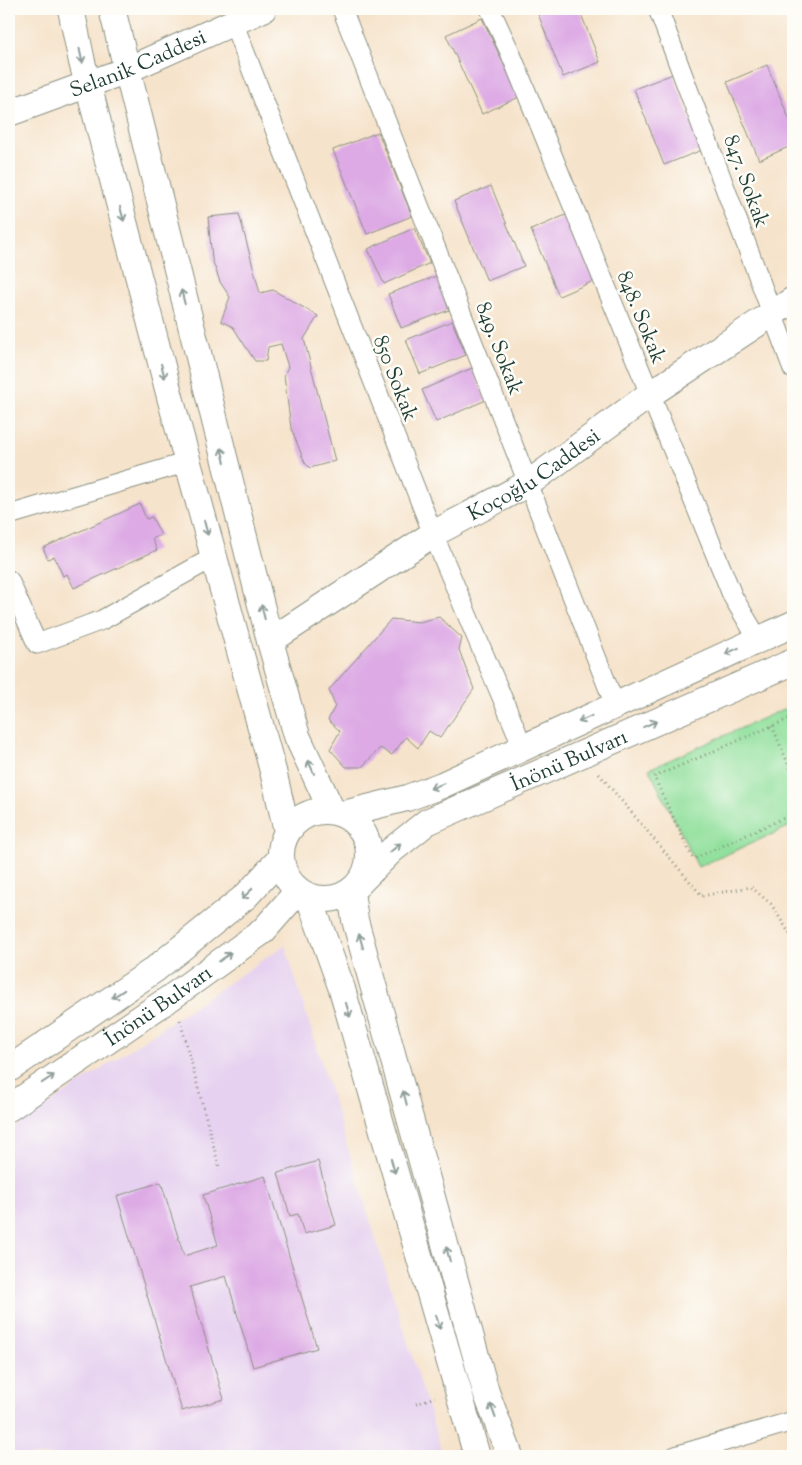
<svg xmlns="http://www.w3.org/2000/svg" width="802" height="1465" font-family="'Sorts Mill Goudy',serif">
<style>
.built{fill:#e6d2f0}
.green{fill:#92e09d;stroke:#588e68}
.building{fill:#ddaae5}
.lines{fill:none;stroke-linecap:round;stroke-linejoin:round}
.street-casing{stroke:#8a9080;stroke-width:21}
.secondary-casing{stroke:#8a9080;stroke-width:28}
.path{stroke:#8a9080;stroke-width:3;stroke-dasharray:1 4;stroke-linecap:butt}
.street{stroke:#fff;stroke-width:19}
.secondary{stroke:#fff;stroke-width:26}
.oneway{stroke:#8f9e9a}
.labels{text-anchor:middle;stroke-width:5;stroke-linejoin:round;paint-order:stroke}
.street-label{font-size:21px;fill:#1f3d34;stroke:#fdfcf7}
</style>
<rect width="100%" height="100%" fill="#fdfcf7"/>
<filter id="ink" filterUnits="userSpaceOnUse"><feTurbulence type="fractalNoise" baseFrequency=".02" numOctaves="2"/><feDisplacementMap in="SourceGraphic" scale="10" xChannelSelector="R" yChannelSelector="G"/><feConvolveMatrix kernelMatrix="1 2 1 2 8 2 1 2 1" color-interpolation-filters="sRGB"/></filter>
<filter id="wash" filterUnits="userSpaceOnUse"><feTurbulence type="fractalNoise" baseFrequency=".0096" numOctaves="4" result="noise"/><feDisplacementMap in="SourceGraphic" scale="20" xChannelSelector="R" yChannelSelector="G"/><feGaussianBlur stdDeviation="1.12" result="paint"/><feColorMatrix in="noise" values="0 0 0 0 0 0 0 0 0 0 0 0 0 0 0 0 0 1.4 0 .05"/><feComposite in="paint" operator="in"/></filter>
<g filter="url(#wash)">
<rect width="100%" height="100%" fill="#f6e3cb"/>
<polygon class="built" points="285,945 443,1456 9,1456 9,1131"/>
<polygon class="green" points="793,705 793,825 698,867 649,769"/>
<g id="blocks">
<g class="building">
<polygon points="536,9 579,9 600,62 563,77"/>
<polygon points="482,18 519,97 482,114 446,35"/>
<polygon points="767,65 793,128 793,145 759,160 727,82"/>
<polygon points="673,74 702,150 664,165 634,89"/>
<polygon points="378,132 412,216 367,234 333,150"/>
<polygon points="491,186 524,266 487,281 454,201"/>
<polygon points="239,214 260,293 273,290 318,316 304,339 335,461 310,468 305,463 291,428 284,375 288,367 281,344 268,347 266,361 255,361 233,327 221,321 230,297 220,282 212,259 208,217"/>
<polygon points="568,214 596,280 559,296 531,230"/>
<polygon points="414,228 430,263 384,284 368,249"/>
<polygon points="437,276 449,310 401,328 388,294"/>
<polygon points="452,321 466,355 420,374 406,340"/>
<polygon points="472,368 486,400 436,422 422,390"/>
<polygon points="140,504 146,519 152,517 161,535 152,539 157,550 74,588 67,574 63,576 54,556 48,559 43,548"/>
<polygon points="439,617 462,638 459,650 474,689 440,738 429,731 418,748 406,737 392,755 380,748 362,767 346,767 330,749 340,731 328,720 335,706 329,690 391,619 419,622"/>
<polygon points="318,1161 336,1225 304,1234 298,1214 290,1216 278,1173"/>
<polygon points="265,1176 317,1348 253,1367 226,1276 190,1287 224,1399 182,1411 117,1196 161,1182 184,1256 218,1245 203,1195"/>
</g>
</g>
</g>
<g filter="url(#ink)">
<use href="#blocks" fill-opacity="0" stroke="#8a9080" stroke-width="1"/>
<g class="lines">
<defs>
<g id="street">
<polyline points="342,9 615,705"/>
<polyline points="490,9 510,52 733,597 758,639"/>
<polyline points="658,9 793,369"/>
<polyline points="233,22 433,534 523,747"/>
<polyline points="9,515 188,462"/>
<polyline points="9,580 37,644 102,620 214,557"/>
<polyline points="675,1456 793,1421"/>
</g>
<g id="secondary">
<polyline points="71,9 82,62 174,412 273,771 287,831"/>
<polyline points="112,9 270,641 297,736 332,811"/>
<path id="s1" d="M9,113L127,70L263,9"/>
<path id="s2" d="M270,641L433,534L529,483L649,395L793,300"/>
<circle cx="325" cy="855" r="44"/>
<polyline points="343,814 407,798 442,785 793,624"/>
<path id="s3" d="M360,882L392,850L427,822L793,662"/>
<polyline points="351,892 355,920 486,1392 510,1456"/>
<polyline points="309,897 342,989 477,1456"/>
<polyline points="9,1069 154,970 246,896 280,859"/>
<path id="s4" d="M9,1108L173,996L263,931L298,891"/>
</g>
</defs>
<use href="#street" class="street-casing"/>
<use href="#secondary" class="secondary-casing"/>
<g class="path">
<polyline points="793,717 654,777 693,859 793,814"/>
<polyline points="772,726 793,775"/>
<polyline points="599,774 702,896 751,887 771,904 793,939"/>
<polyline points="180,1020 220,1170"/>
<polyline points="416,1404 435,1397"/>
</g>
<use href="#street" class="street"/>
<use href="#secondary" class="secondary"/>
</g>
<defs><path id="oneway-shaft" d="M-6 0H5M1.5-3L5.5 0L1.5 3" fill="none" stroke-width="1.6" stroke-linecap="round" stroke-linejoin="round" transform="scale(1.25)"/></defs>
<g class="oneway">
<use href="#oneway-shaft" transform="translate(81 56) rotate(78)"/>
<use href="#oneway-shaft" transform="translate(122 214) rotate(75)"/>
<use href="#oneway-shaft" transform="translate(183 297) rotate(-104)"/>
<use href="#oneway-shaft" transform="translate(163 371) rotate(75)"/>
<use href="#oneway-shaft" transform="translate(223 455) rotate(-104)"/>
<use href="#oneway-shaft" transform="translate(206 528) rotate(75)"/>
<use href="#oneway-shaft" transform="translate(263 612) rotate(-104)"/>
<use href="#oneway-shaft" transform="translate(732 651) rotate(155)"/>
<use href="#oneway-shaft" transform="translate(585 719) rotate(155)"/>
<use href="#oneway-shaft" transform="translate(650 724) rotate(-24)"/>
<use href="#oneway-shaft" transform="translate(311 767) rotate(-114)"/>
<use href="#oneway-shaft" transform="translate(437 786) rotate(158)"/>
<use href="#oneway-shaft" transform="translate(395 848) rotate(-40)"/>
<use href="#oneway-shaft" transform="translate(247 894) rotate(136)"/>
<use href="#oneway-shaft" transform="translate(361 941) rotate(-106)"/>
<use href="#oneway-shaft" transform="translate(225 957) rotate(-37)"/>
<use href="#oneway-shaft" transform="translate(118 994) rotate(146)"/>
<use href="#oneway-shaft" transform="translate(348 1010) rotate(74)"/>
<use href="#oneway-shaft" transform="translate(48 1079) rotate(-34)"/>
<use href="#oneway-shaft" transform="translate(405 1098) rotate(-105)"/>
<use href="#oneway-shaft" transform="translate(393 1166) rotate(74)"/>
<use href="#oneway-shaft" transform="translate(448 1254) rotate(-105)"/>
<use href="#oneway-shaft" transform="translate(438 1322) rotate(74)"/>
<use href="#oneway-shaft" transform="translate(493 1411) rotate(-110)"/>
</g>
</g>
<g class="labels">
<g class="street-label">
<text dy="7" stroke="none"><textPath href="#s1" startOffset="138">Selanik Caddesi</textPath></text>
<text transform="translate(747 181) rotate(70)" y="7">847. Sokak</text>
<text transform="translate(642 317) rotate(68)" y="7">848. Sokak</text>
<text transform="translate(500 348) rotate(69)" y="7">849. Sokak</text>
<text transform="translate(396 378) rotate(69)" y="7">850 Sokak</text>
<text dy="7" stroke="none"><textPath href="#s2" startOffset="312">Koçoğlu Caddesi</textPath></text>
<text dy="7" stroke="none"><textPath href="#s3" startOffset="245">İnönü Bulvarı</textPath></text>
<text dy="7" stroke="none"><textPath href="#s4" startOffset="181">İnönü Bulvarı</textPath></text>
</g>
</g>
<rect width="802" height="1465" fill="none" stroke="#fdfcf7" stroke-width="30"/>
</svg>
